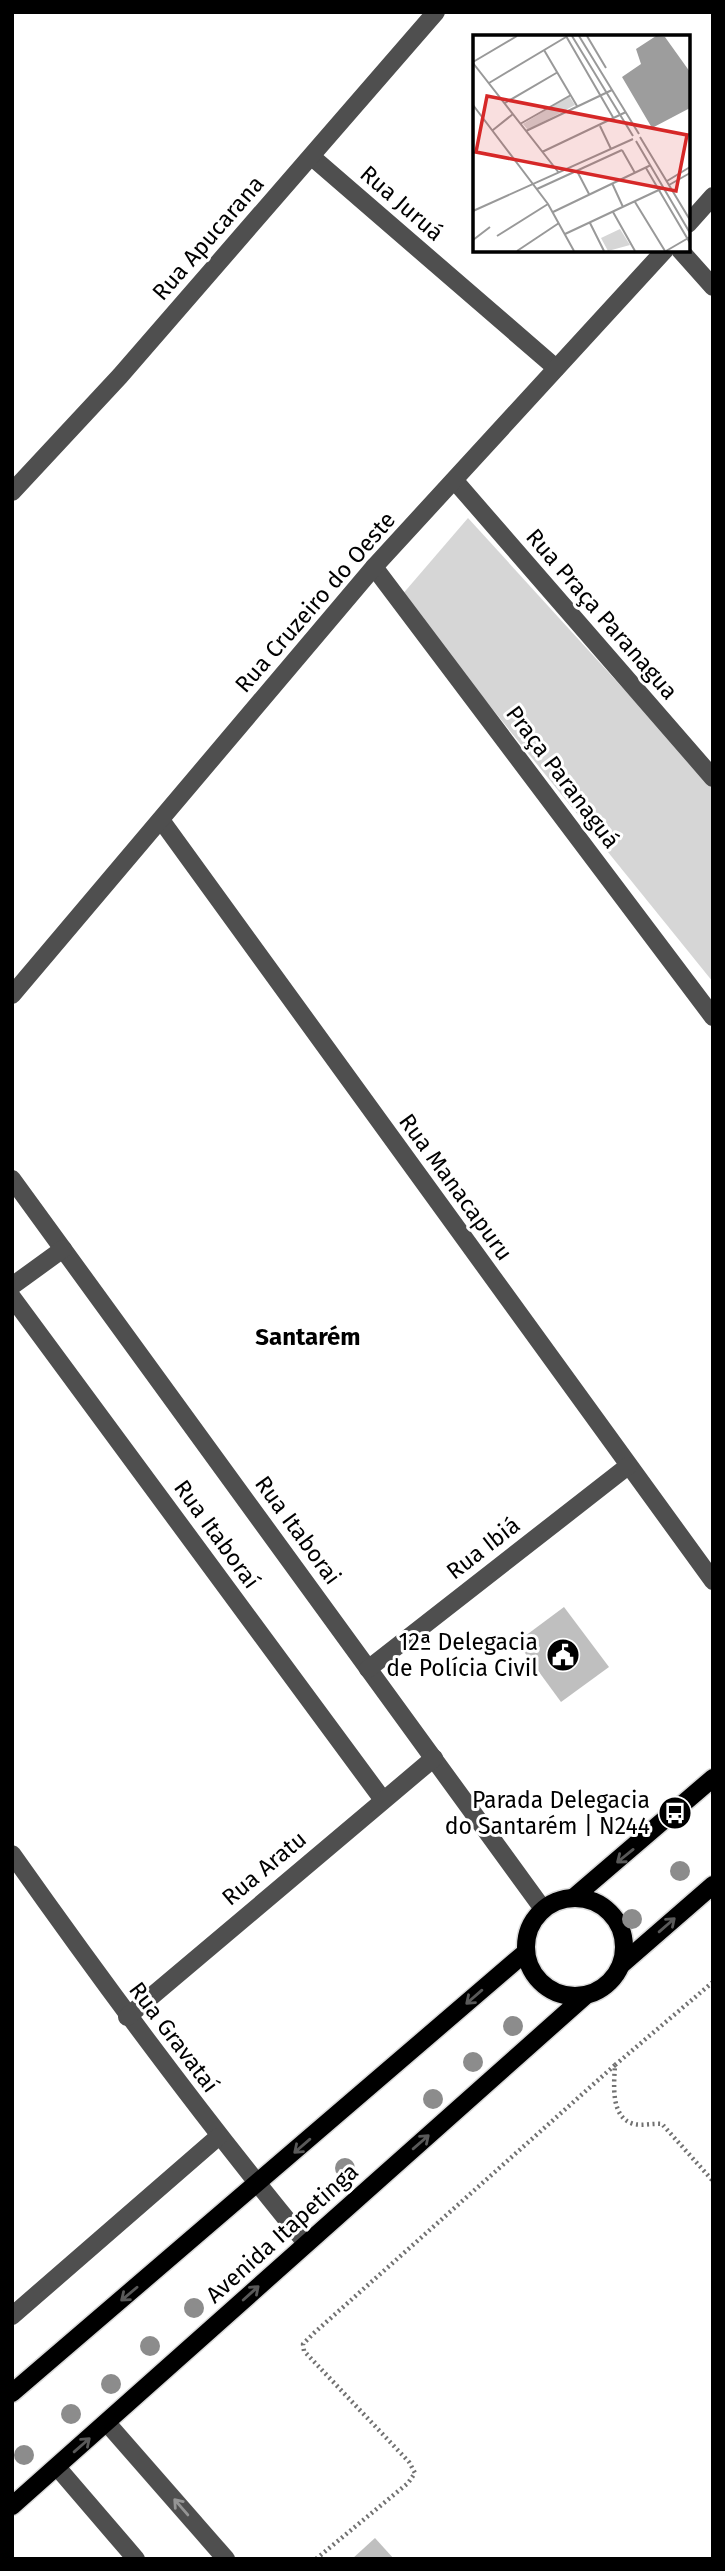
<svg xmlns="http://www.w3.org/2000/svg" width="725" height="2571" font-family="'Fira Sans',sans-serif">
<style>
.green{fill:#d6d6d6}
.building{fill:#bfbfbf}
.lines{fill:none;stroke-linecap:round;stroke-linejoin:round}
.major-casing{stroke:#dbdbdb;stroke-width:21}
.path{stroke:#717171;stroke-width:4.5;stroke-dasharray:2 3.5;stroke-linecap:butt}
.minor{stroke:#4f4f4f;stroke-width:18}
.major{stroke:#000;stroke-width:18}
.tree{fill:#8c8c8c}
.oneway{stroke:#595959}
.oneway2{stroke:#959595}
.labels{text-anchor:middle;stroke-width:6;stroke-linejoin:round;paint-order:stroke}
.street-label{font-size:23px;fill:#000;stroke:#fff}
.poi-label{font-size:23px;fill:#000;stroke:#fff;text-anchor:end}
.neighbourhood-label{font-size:24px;font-weight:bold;fill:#000;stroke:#fff}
.inset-road{fill:none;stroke:#999;stroke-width:2}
.view{fill:#d62828;fill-opacity:0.15;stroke:#d62828;stroke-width:3.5}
.inset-edge{fill:none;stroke:#000;stroke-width:3.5}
</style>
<rect width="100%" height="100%" fill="#fff"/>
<polygon class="green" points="468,518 713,787 713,982 401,596"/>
<g class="building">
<polygon points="564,1607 609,1667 561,1702 517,1642"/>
<polygon points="375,2538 394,2559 352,2559"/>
</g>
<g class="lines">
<defs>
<g id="major">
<circle cx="575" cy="1947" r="49"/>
<polyline points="573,1898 713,1778"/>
<polyline points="621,1965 713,1885"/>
<polyline points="12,2393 526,1952"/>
<polyline points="12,2506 585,1996"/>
</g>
</defs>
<use href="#major" class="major-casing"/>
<g class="path">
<polyline points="615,2065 713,1982"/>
<path d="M316,2559L408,2483L415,2473L409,2462L304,2351L303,2344L314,2333L615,2065C614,2084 610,2118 634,2124C642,2126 653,2123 662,2124L713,2181"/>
</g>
<g class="minor">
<polyline points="312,157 556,368"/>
<polyline points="688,224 713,196"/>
<polyline points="680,250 713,287"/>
<polyline points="455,481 713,778"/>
<polyline points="12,492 120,376 436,12"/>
<polyline points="374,567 713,1017"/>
<polyline points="161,820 713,1581"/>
<polyline points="12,995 374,567 665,250"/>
<polyline points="12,1179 543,1909"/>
<polyline points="12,1286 63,1249"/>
<polyline points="12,1297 383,1800"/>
<polyline points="368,1669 628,1466"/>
<path d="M12,1854C106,1987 202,2117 306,2243"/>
<polyline points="127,2017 434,1758"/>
<polyline points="12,2316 218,2137"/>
<polyline points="107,2423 226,2559"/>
<polyline points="57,2467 136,2559"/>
</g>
<use href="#major" class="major"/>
</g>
<g class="tree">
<circle cx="680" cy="1871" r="10"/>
<circle cx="632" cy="1919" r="10"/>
<circle cx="513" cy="2026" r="10"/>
<circle cx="473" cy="2062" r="10"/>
<circle cx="433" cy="2099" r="10"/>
<circle cx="345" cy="2168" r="10"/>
<circle cx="194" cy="2308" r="10"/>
<circle cx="150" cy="2346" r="10"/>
<circle cx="111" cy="2384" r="10"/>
<circle cx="71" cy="2414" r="10"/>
<circle cx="24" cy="2455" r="10"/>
</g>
<defs><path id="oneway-shaft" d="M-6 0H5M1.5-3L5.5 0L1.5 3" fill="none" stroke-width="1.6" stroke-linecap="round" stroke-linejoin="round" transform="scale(1.75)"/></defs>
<g class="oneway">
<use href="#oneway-shaft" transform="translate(625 1856) rotate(141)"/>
<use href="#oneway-shaft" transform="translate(667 1925) rotate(-41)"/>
<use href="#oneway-shaft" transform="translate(474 1997) rotate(139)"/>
<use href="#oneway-shaft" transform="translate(421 2142) rotate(-41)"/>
<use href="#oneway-shaft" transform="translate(302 2146) rotate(139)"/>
<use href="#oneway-shaft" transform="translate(251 2293) rotate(-42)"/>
<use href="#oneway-shaft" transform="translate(129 2294) rotate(140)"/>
<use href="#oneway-shaft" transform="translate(82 2445) rotate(-41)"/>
</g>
<use class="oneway2" href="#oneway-shaft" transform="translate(181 2507) rotate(-131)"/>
<defs>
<symbol id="civic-disc" viewBox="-11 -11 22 22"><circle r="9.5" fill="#000" stroke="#fff"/><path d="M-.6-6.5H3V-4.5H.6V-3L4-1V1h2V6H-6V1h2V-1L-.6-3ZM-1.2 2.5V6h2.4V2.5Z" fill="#fff"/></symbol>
<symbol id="bus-disc" viewBox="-11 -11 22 22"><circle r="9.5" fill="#000" stroke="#fff"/><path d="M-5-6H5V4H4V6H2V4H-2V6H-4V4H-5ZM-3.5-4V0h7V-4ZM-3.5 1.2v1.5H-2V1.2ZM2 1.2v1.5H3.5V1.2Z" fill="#fff"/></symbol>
</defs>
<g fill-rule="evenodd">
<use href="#civic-disc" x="544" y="1636" width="38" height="38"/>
<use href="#bus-disc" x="656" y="1794" width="38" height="38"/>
</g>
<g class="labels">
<g class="street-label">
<text transform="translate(402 203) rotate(41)" y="8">Rua Juruá</text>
<text transform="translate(208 238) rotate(-49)" y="8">Rua Apucarana</text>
<text transform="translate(315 602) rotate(-49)" y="8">Rua Cruzeiro do Oeste</text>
<text transform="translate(602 614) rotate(49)" y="8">Rua Praça Paranagua</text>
<text transform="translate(563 777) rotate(53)" y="8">Praça Paranaguá</text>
<text transform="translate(456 1187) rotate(54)" y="8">Rua Manacapuru</text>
<text transform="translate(298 1530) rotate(54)" y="8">Rua Itaborai</text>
<text transform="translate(217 1534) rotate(54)" y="8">Rua Itaboraí</text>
<text transform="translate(483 1548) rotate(-38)" y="8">Rua Ibiá</text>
<text transform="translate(264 1868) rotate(-40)" y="8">Rua Aratu</text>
<text transform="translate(174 2037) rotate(53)" y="8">Rua Gravataí</text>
<text transform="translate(282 2233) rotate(-42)" y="8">Avenida Itapetinga</text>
</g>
<g class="poi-label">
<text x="538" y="1650">12ª Delegacia<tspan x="538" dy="26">de Polícia Civil</tspan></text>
<text x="650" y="1808">Parada Delegacia<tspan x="650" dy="26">do Santarém | N244</tspan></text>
</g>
<g class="neighbourhood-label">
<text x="308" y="1345">Santarém</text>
</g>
</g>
<g transform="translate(473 35)">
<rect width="217" height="217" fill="#fff"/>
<path d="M96,61L102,70L55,95L50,89ZM147,194L157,210L135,216L128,203Z" fill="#d6d6d6"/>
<path d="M183,1L192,2L217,37V73L179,93L149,42L168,29L163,14Z" fill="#9d9d9d"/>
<path class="inset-road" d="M93,1L141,84M99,1L160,101M106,1L166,99M114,1L133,33M71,15L104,71M0,27L44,1M0,28L86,138M16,48L93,2M32,68L85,37M0,70L75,169L101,216M47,89L98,60M127,91L138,114M20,95L40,79M53,96L139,55M167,102L217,185M163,106L217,198M149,115L162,138M69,117L153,77M173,133L217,208M104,136L116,159M194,146L217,132M139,148L150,172M196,150L217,138M64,154L149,115M162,167L192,216M0,176L160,104M80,177L178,130M140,177L162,216M117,188L131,216M92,199L190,153M24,201L75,169M0,205L17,192M44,216L86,188M193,216L217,202"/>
<path class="view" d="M14,61L214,100L203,156L3,117Z"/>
<rect width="217" height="217" class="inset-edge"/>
</g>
<rect width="725" height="2571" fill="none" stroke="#000000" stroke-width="28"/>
</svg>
